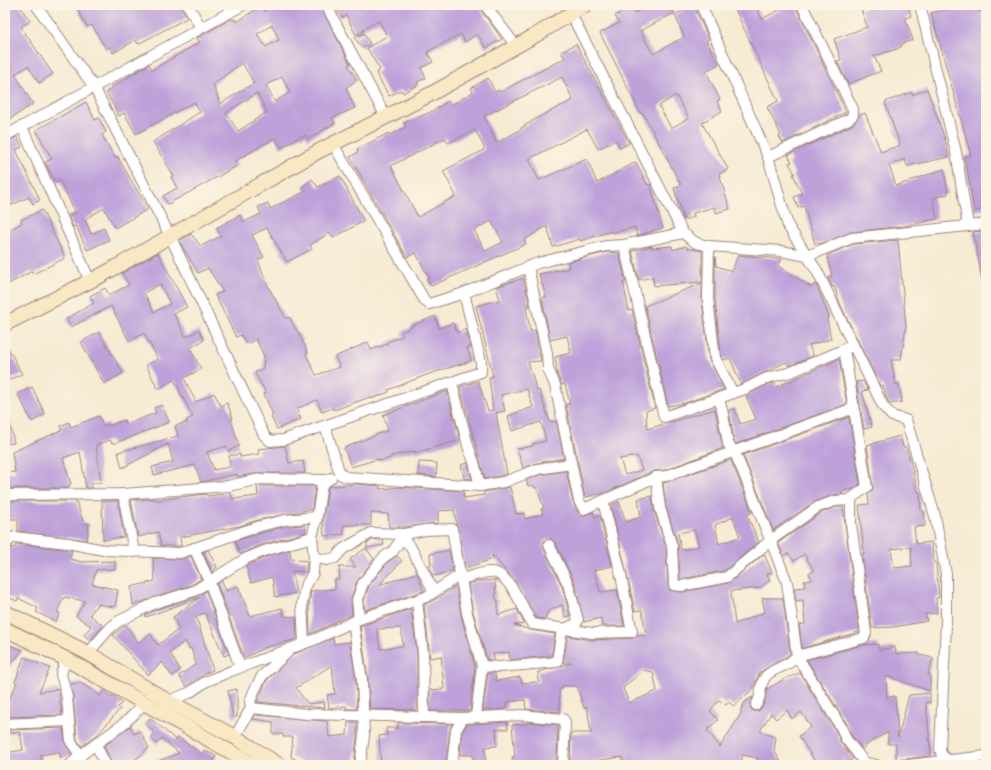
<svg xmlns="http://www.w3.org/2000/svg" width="991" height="770" font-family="Sriracha,sans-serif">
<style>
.building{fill:#bda2da;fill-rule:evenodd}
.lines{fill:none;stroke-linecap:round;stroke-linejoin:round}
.street-casing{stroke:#a0857f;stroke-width:12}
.secondary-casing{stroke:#a0857f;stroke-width:16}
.street{stroke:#fff;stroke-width:10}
.secondary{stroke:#f8e8c3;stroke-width:14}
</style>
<rect width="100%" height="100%" fill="#fcf5e5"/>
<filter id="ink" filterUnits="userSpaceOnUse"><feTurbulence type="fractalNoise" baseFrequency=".025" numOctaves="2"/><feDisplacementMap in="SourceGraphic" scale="8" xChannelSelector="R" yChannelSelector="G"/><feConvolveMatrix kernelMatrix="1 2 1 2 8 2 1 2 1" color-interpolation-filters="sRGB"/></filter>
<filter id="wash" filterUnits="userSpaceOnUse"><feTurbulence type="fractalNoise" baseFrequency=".012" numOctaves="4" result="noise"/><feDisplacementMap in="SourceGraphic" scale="16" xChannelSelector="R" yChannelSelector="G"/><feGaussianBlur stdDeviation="0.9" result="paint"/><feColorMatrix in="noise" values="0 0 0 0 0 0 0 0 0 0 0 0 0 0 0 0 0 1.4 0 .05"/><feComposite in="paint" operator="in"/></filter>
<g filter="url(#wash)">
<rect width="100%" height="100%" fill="#f6ebd3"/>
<g id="blocks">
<g class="building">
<polygon points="13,5 19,5 30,21 21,27 53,74 39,83 28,66 15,74 33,104 10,119 5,111 5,46 10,43 5,33 5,11"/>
<polygon points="75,5 180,5 187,18 138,44 136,40 113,53 110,47 106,49 92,25 87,27"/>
<path d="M274,5H320L350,64L348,65L357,80L346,88L355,108L332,118L335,123L308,139L306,135L302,137L301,136L281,148L275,138L235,161L237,166L168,204L163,196L177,188L171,177L174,176L153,142L200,112L194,102L136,134L124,113L119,116L106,92L111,90L110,88L149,64L152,70L200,42L197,38L231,19L233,20L235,19L237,22L261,6L264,11ZM272,25L279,40L266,47L257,34ZM242,63L254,83L220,104L213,84ZM282,77L290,92L275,102L266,85ZM257,93L267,112L238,131L226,113Z"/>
<polygon points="334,5 477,5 502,39 486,48 477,34 465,42 461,34 427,52 433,62 421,68 426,78 417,82 418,85 403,93 401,90 389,96 376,73 380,70 367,48 387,36 379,21 363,29 364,31 356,35 346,15 342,18"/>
<path d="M650,5H670L674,13L640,31L653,54L684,37L675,15L693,5L708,37V40H706L719,64L706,71L720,100L717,101L722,111L702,123L728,169L719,174L730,209L716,213L715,207L693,213L694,217L684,220L674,188L681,185L643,113L641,114L600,33L619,23L615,16L632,7L634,13ZM676,95L689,118L671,128L659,106Z"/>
<polygon points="733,5 755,5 762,19 781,9 779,5 795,5 846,112 783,143 779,136 781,135 767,107 778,101"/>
<polygon points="874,5 908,5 911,16 905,18 913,40 901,44 902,46 897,49 874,56 881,71 848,84 837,61 841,60 834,39 867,27 861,9"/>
<polygon points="949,5 963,5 986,14 986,69 982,69 986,83 986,209 974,211 968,175 964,157 971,155 931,13 948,9"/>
<polygon points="364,33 370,44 362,48 355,38"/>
<path d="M576,44L629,143L620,148L616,140L598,149L587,129L529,159L539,180L587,159L597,183L636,162L647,185L650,184L663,228L637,236L635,227L612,233V231L580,241V239L553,247L547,226L524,240L526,244L431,286L427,279L429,278L416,253L407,257L350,157L358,152L357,149L389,133L390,135L406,127L404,123L433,111L448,101L451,105L473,92L471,88L488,78L495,92L499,90L500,92L565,58L561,52ZM562,77L573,100L539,117L521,128L522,129L498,142H496L484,116ZM475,130L484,147V150L443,171L456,196L418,217L391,166L445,138L448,143ZM491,221L503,242L485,251L474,230Z"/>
<polygon points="927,89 945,139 949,157 907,166 905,159 889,165 896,186 944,169 948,194 933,198 937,219 904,226 851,232 823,243 815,244 804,206 798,208 794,197 802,194 793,174 795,174 789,163 792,162 788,155 852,125 859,116 865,113 881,152 900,145 885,102 912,92 912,95"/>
<polygon points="86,102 95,120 99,118 106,132 102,135 115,158 117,156 148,209 115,228 104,208 85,219 91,234 104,228 109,240 87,250 76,226 73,227 68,216 76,213 60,181 56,183 45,162 52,159 36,130"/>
<polygon points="17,137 22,147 16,150 40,200 33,204 29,197 5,208 5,142"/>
<polygon points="340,176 364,221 333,238 330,233 310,245 312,249 287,262 267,228 252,235 264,257 258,260 268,286 286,319 289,317 300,336 308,353 306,354 316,375 340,367 335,357 368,342 371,350 387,344 387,342 403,336 401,332 412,327 411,326 435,316 439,328 453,323 457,333 466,329 471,347 467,348 471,361 429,374 388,390 389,392 371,399 370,397 334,410 333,408 322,412 317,400 296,409 301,419 277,429 271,417 273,415 264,394 266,393 255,373 263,368 264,356 256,339 247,344 241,335 236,337 215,295 223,292 208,268 198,273 179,241 191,234 201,246 221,236 216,228 240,215 244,222 261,214 258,207 268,203 270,209 306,191 302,187 312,179 318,187"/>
<polygon points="42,210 65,258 33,274 32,271 5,286 5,232 22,223 21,220"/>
<polygon points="986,231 986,279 982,279 973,232"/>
<polygon points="898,240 906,326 901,360 891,360 896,385 899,384 902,402 890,404 886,397 883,385 880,386 841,306 834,286 832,287 828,278 832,276 827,255 854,244"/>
<polygon points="652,246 652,248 672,246 673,250 686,246 687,248 702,251 702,282 654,286 653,277 639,280 632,251"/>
<path d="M607,252L619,253L626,282H623L629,311L632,310L655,408L646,411L647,429L715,409L723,448L665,470L653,471L605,493L585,497L566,404H570L565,384L562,385L558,377L555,357L571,353L567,336L550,340L542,298L546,297L539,274L569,268L568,262ZM637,456L642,470L625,475L620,459Z"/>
<path d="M158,253L187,307L174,314L186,337L199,330L204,340L190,348L201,369L184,378L196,402L214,393L221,406L227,403L233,418L231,419L239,446L228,451L227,446L207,452L214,470L230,467L229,456L240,454V457L259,454L258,449L285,446L289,463L303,461L305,473H260L237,477V474L201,482L195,465L154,475L152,467L173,462L168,444L122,468L118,452L178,436L175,426L188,422L186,420L193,417L174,380L158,389L146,365L158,359L144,333L129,341L111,306L71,327L66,319L94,303L90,296L105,288L109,295L129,285L122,273ZM160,284L170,304L154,312L144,293Z"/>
<polygon points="738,255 782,259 778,266 811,287 816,284 829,317 827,319 831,339 809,345 813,356 789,366 786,362 741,384 730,358 723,360 721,356 715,299 715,256 716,266 732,271"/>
<polygon points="523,278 530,306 526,307 530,331 535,330 541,361 528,362 537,391 539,390 550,422 556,421 564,458 537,463 523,468 517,449 533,446 533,444 546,441 541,422 512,431 508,416 533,407 527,389 501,395 505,411 496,413 507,474 485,479 460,387 478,381 488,411 493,410 489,377 493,376 476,306 500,300 496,287"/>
<polygon points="702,283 702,300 709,359 724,389 685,403 668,406 645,306"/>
<polygon points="99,332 123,373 104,384 81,342"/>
<polygon points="5,342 22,374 8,380 5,373"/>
<polygon points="839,359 847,404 736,444 734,441 729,410 735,408 740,424 756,419 746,396 769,384 774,383 776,387"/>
<polygon points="863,381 868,390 862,391 872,427 864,429 856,382"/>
<polygon points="32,387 45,414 32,422 18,394"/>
<polygon points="447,391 460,440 415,453 415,451 391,456 391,458 379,461 378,459 351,467 344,448 388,430 383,415"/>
<polygon points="162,405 169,422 116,443 112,443 110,440 96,445 101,483 92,483 91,488 86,488 80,452 63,458 71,484 69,485 69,488 5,488 5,473 15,472 12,452 62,430 60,426 69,422 71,427 99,416 103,426 108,424 109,426 124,420 126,424 156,413 154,408"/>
<polygon points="849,417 860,484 853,489 842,491 842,494 833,495 814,502 773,530 743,455"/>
<polygon points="5,419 9,419 14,443 5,444"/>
<path d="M900,436L903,447H906L909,456L918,492H920L921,511H924L925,526L914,527L916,544L931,542L934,562H936L939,597L936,598L937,613L925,614L927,621L894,627L872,628L862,554H864L859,505L869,504L868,495L873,489L867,445ZM911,547L912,566L894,568L891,549Z"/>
<path d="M731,460L752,512L747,515L759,542L724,571L680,579L678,545L666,507L663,483ZM733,517L740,537L719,544L715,525ZM694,530L699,546L681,550L678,533Z"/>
<polygon points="419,462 437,463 436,477 418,475"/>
<polygon points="468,463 468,464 472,479 464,478 461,465"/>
<polygon points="566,471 573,502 580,517 593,512 595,517 600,516 612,566 594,570 600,592 617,590 624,626 602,626 601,618 584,622 574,581 555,542 550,539 544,541 543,547 562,586 570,616 565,617 562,605 548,611 545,619 536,618 515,581 492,555 493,559 465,568 454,510 438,511 438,523 404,527 389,527 388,514 371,513 371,525 343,525 344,534 324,536 323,519 328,488 331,486 357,484 380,486 380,489 401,487 463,491 464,498 484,495 484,492 510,487 516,514 524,513 525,519 543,514 541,509 544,508 536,487 534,488 534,485 528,486 526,480 540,475"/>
<polygon points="257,486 315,486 312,509 258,520 240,526 180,537 181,546 161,546 158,532 138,537 131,500 155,499 156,500 198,495 206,494 207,496 231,493 232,499 258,496"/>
<path d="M652,496L654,510L666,547L668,585L670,590L682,592L729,583L764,554L772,572L767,574L770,580L760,588L731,591L735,624L765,612L762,598H783L790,654L759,673L753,689L734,706L728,702L726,705L719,700L710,711L718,720L707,730L720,747L742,712L740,711L745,702L753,697L750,708L753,711H759L764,704L767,689L790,676V677L800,673L835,730L841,743L853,759L844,764L842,760L832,765H826L822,759L816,763L799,736L811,727L801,712L792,719L787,710L776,719L771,713L760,731L776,738L774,751L783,765H758V758L742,755V765H630L629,761L624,763L622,757L593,761V764H570L571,733H591L587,707L584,708L577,686H562V689H559L560,712L526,709L525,700L507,702L506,709L483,710L488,673H495L496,681L520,677L522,683L539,682L538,672L572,663H563L568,636L592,640L632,638L638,635L646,636L642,610L635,611L611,505L619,502L626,522L641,517L638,499ZM643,670L653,672L657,691L629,703L623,688Z"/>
<polygon points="5,501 76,501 84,524 89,523 87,540 18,531 18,519 5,519"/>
<polygon points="102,501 118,501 124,537 103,540"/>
<polygon points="836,507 843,507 859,632 802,648 799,625 805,624 803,600 796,601 794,588 805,587 804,581 812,580 809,573 814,571 804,554 794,561 788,553 784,556 778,543 821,513"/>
<polygon points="305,525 306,532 262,545 240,554 235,541 286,526"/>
<polygon points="373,540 383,540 384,545 367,548 367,543"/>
<polygon points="16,544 72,550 70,559 82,562 115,561 115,569 96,570 92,584 118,590 115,607 97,604 90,615 103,626 90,640 84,635 91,626 76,616 85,601 64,597 57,612 60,613 56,622 36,612 38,608 18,598 17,601 5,596 5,562 8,553 12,547 15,548"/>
<polygon points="366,548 374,559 357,581 351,598 352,615 334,622 334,623 310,634 309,604 311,591 335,589 335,579 340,579 339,567 356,567 350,559"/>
<polygon points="208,550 217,567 212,572 203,552"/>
<polygon points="290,550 291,559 307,561 306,572 292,571 296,593 275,597 272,577 251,583 246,566 266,557"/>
<polygon points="449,550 453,571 433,576 429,565 431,565 430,554"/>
<polygon points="191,556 201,579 191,585 133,605 131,587 155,581 153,558 180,559"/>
<polygon points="397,556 402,561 379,585 417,573 424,591 365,610 364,601 369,586 388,562"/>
<polygon points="495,580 496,600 498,600 498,615 517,609 524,624 514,625 531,630 555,634 551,656 510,660 509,652 493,654 494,660 487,660 473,612 468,584 479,581"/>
<polygon points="222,581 226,591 238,586 250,616 282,608 284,616 296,617 297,639 264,648 244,658 217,584"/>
<polygon points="456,586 461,615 475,667 470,711 430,711 430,690 444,689 441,656 430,658 424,605 441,596"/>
<polygon points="206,591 229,654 224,656 205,613 196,616 213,670 206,673 186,686 179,676 196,664 191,648 189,649 185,641 170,653 180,670 172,676 162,662 148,675 113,635 126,625 138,643 150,634 158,645 179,629 173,617 200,597 146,617 145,615 157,609 196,597"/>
<path d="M411,609L417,653V710L370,709L368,679L360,626ZM401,628L403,646L380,649L377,629Z"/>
<polygon points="333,638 334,644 350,642 356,681 357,709 346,709 346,706 329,708 327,695 335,694 332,665 296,688 308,704 324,702 325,708 257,702 267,680 294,654"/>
<polygon points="878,644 879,650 895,647 896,654 919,653 919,655 933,658 928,674 930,674 930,691 886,676 887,697 895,696 898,737 909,695 930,693 930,703 926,702 931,756 896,760 896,744 888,744 888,732 872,741 862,749 852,736 847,724 807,660 863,645"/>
<polygon points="9,645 23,650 5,671 5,649 7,650"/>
<polygon points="24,657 50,668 39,692 58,689 62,715 5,717 5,713 7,713 5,700 9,699 17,683 15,682"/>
<polygon points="81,683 100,696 103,691 112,698 113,696 122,703 118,707 120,709 97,735 82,746 77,740 73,696 70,684"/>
<polygon points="237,689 237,717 233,717 228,691"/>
<polygon points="255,715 327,721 329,737 347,735 348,722 357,722 357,736 354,765 322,763 322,765 307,765 291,757 293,737 283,737 283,734 273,734 273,722 253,719"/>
<polygon points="150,718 176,740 178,737 202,754 204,750 216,756 212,765 148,765 179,753 162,738 157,744 151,738 155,733 145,724"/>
<polygon points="507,722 508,729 496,729 497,746 485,747 486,765 474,765 473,755 460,755 462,732 467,724"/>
<polygon points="527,722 558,725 557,765 513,765 512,757 515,756 512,725 527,724"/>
<polygon points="398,723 452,724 450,729 446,765 381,765 379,736 387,735 386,728 398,728"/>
<polygon points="130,726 134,734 140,731 149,748 129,765 112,765 104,746"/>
<polygon points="63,728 65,743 72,754 61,758 59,752 40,755 44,765 5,765 5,753 23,750 20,732 8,733 8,730"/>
</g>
</g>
</g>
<g filter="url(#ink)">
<use href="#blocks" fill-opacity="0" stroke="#a0857f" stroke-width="1"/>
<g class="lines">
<defs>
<g id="street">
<polyline points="36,5 94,87 170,236 264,435 270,441 283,440 481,372 481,362 464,293"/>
<polyline points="188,5 201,28"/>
<polyline points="326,5 386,117"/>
<polyline points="485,5 516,46"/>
<polyline points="701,5 768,157 788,226 817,271 883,406 892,416 906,420 935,516 946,574 946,624 940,749 942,756 947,759"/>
<polyline points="920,5 956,152 968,226"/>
<polyline points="980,5 986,8"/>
<polyline points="571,14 683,233 696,243 709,246 781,251 807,256 852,238 986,224"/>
<polyline points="22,127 90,281"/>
<polyline points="5,136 243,5"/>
<polyline points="333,144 425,301 429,304 464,293 538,263 606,246 624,245 683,233"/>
<polyline points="768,157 849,119 853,115 853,109 802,5"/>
<polyline points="624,245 664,417 745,389 767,378 791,372 850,347"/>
<polyline points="709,246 708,299 715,358 733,393"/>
<polyline points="528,267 547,354 548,369 555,385 579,501 584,509 656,477 666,476 854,408"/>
<polyline points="452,383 468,446 474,462 480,486"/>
<polyline points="719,399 723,414 728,444 734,451 744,474 787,582 797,656 841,727 846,739 865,763"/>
<polyline points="325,426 340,474 346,477 480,486 504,482 538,469 570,464"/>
<polyline points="656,477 660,508 672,546 674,585 681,586 727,577 771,540 818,507 835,501 849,500 867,487 844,349"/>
<polyline points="123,494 134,552"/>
<polyline points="5,495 123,494 228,486 260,479 328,480"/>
<polyline points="401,537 410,546 434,592"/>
<polyline points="549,545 568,584 578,620 576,624 564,629"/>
<polyline points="5,548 7,542 14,537 68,543 104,550 180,553 260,526 285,520 317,517"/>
<polyline points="194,548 209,581 240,667"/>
<polyline points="314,557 326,560 335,558 343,549 371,533 405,534 425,530 452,529 467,613 482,666"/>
<polyline points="417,601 423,653 424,717"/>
<polyline points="359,619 357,600 363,583 384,557 393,551 405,534"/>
<polyline points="353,622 362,680 364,736 360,765"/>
<polyline points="304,642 302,604 305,587 313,573 314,557 312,537 317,517 322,484 331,478"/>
<polyline points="88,653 111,627 119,621 155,603 194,591 245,559 264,551 312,537"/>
<polyline points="66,659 61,674 67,697 71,742 80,755"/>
<path d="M168,701L189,693L205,682L231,671L316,639L359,619L426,597L457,577L461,579C470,577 482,572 491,572C509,572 524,610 532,624L592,633L632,632L620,570L603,501"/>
<path d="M756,705C763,696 758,685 766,676C776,666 787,668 797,656L864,638L866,633L851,524V499"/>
<polyline points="251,708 307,714 463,718 522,715 563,719 565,722 563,765"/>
<polyline points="476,716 482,666 499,667 557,662 562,629"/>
<polyline points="5,724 69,721"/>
<polyline points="235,737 251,708 250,702 254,691 262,676 288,652"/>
<polyline points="96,745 106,765"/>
<path d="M70,765C93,742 124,729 144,703"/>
<polyline points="452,765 456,730 463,718"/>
<polyline points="862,765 865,763 876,765"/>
<polyline points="908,765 986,756"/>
</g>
<g id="secondary">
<polyline points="5,324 102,275 319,151 429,95 536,35 585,5"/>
<polyline points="5,612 88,653 168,701 235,737 279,765"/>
<polyline points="5,629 66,659 254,765"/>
</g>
</defs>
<use href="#street" class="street-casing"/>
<use href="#secondary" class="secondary-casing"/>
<use href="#street" class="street"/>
<use href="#secondary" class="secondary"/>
</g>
</g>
<rect width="991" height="770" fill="none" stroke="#fcf5e5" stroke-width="20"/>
</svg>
